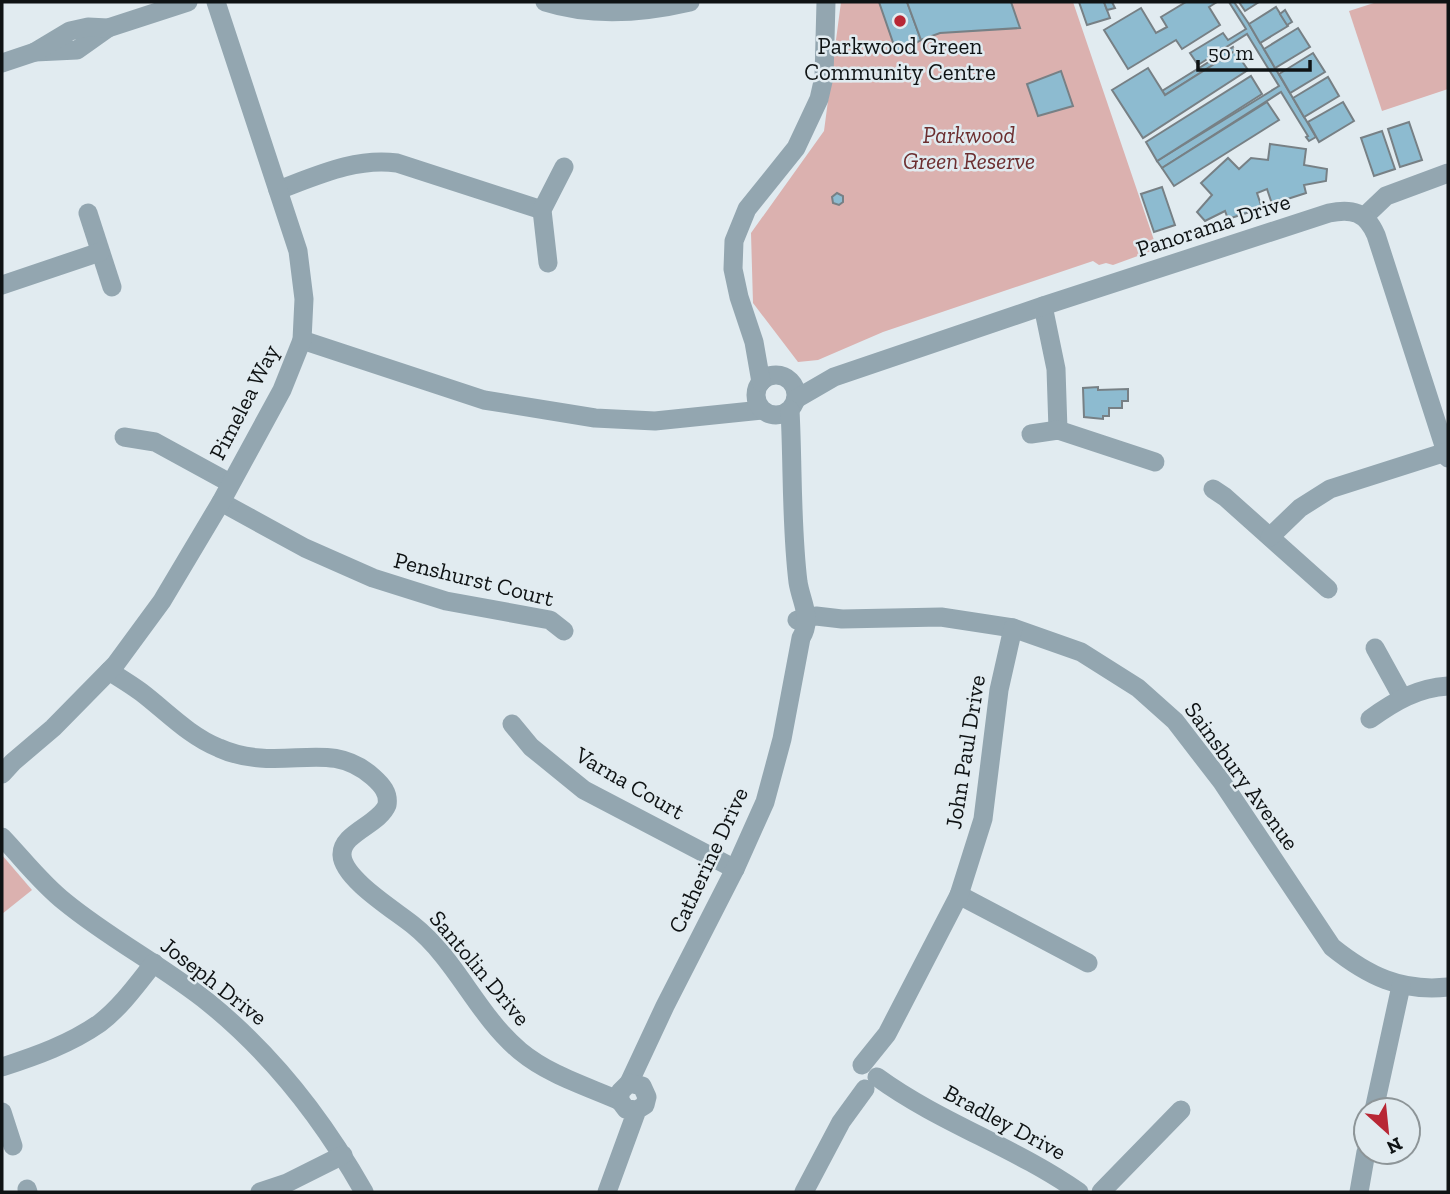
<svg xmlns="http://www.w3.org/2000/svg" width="1450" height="1194" font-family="'Zilla Slab',serif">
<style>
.green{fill:#dbb1af}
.building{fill:#8dbbd0;stroke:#778085;stroke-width:2}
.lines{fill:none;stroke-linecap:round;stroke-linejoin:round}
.minor{stroke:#93a6b0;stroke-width:19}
.poi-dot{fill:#b82735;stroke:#e1ebf0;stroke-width:2.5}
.labels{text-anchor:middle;stroke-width:5;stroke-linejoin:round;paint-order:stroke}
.poi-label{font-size:23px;fill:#0f1314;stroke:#e1ebf0}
.park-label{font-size:23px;font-style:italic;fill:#6c2e2f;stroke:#e1ebf0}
.street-label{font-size:23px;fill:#0f1314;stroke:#e1ebf0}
</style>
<rect width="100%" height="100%" fill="#e1ebf0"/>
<g class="green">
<polygon points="841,2 1073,2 1157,249 1113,265 1106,263 1099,265 1093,261 883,332 818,360 798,362 753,303 751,233 824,131"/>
<polygon points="1377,2 1448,2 1448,89 1382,111 1349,11"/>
<polygon points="2,855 32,890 2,914"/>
</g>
<g class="building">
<polygon points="879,2 907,2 921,40 897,54"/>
<polygon points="907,2 1011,2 1020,28 940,33 921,40"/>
<polygon points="1079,2 1104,2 1110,18 1087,25"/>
<polygon points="1104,2 1112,2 1115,8 1107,10"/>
<polygon points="1186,2 1217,2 1209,7 1220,25 1182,49 1176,40 1128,69 1104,30 1141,8 1156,33 1167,27 1161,17"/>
<polygon points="1229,2 1234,2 1249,24 1316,137 1309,141 1306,137 1308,136 1281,92 1162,168 1157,161 1279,86 1247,34 1198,65 1190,53 1223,33 1228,40 1246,29"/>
<polygon points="1239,2 1259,2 1245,11"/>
<polygon points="1276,7 1288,26 1260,43 1249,24"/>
<polygon points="1285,10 1292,22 1287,25 1280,14"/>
<polygon points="1298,28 1310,47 1275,68 1264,49"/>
<polygon points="1233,47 1235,51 1165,95 1162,91"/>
<polygon points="1235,51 1248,70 1143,138 1112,90 1148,68 1165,95"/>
<polygon points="1313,53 1325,72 1290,93 1279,74"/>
<polygon points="1061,71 1073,106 1038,116 1027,84"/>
<polygon points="1251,76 1262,94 1157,161 1146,142"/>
<polygon points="1328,77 1339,96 1304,117 1293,98"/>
<polygon points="1267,102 1279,120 1174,186 1162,168"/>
<polygon points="1343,102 1354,121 1319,142 1308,122"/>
<polygon points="1409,122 1422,160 1400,167 1388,129"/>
<polygon points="1382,131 1395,169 1374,176 1361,138"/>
<polygon points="1270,144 1306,149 1304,165 1327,169 1326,181 1304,185 1306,193 1272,204 1267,189 1257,193 1262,208 1228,219 1225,211 1205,221 1197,212 1212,195 1201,183 1228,158 1239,169 1251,158 1268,160"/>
<polygon points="1162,187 1175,225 1154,232 1141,194"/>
<polygon points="837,193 843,196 843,202 839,205 833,203 832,197"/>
<polygon points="1098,387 1098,390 1128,389 1128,401 1122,401 1122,408 1109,408 1109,416 1103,416 1103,419 1084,417 1083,388"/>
</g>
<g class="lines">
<g class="minor">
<path d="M545,2C592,17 643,13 690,2"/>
<polyline points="35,52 77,50 108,28"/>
<polyline points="2,63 35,52 70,31 88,27 108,28 188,2"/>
<path d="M278,190C316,176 356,157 397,163L542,210"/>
<polyline points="88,213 112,287"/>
<polyline points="1365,216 1386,196 1448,173"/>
<polyline points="548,263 542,210 564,167"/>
<polyline points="2,285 100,252"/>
<polyline points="1043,306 1056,369 1058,430"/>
<polyline points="302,340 484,400 595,418 655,421 762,410"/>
<circle cx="776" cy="395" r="20"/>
<polyline points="761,382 754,342 739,297 733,269 734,241 747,209 796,148 819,99 824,77 826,2"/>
<path d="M796,399L834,377L1043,306L1329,213C1352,208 1366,212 1376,235L1448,458"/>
<polyline points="1031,434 1058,430 1155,462"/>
<polyline points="124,437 155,442 230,483"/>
<polyline points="1213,489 1225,497 1328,589"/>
<polyline points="221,502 305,548 373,578 446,601 550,620 564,631"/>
<polyline points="1270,537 1300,508 1330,489 1446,452"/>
<path d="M797,620L816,616L842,619L941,617L1013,628L1081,652L1138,688L1175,721L1222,782L1332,947C1368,976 1401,992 1448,987"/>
<polyline points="1375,648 1402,697"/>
<path d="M109,671C120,678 130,684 141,692C166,711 189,736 219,748C232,754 246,757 260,758C302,762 337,745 373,777C382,785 389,793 387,805C379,825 341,833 342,855C343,879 396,911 413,925C457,960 477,1015 520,1051C549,1075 586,1086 620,1101"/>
<path d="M1370,719C1395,701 1417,688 1448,686"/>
<polyline points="512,724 531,747 584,790 735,869"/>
<polyline points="2,774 13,762 53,728 115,665 162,601 221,502 282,390 302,340 304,299 298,251 216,2"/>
<path d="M2,837C23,859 41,883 65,902C110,939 163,966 209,1003C273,1055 324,1121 364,1192"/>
<polyline points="959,895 1088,963"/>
<polyline points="862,1065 887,1034 959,895 983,819 999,690 1013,628"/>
<path d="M2,1067C36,1056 70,1044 100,1023C121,1007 138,983 154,963"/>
<path d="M877,1077C940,1123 1015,1147 1079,1192"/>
<path d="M629,1083L665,1006L735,869L765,802L782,739L801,638C813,618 801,602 798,582C791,525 793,467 790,410"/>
<polyline points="1374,1110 1401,986"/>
<polyline points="2,1112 13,1146"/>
<polyline points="27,1189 28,1192"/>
<polyline points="260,1192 287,1183 343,1155"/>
<polyline points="607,1192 637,1110 645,1105 647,1097 642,1086 629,1083 620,1092 620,1101 626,1109 637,1110"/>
<polyline points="804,1192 841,1122 865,1089"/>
<polyline points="1101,1192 1181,1110"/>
<polyline points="1359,1192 1366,1152"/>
</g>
</g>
<circle class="poi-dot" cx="900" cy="21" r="7"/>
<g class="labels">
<g class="poi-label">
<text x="900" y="54">Parkwood Green<tspan x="900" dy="26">Community Centre</tspan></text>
</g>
<g class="park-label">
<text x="969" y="143">Parkwood<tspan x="969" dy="26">Green Reserve</tspan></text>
</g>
<g class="street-label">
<text transform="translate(1213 225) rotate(-18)" y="8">Panorama Drive</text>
<text transform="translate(244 402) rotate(-63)" y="8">Pimelea Way</text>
<text transform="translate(474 579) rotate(14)" y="8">Penshurst Court</text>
<text transform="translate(965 752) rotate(-81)" y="8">John Paul Drive</text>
<text transform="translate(1242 776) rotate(54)" y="8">Sainsbury Avenue</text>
<text transform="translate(630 783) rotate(30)" y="8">Varna Court</text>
<text transform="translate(708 860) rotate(-65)" y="8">Catherine Drive</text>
<text transform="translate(480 968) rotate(50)" y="8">Santolin Drive</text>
<text transform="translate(214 981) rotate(38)" y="8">Joseph Drive</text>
<text transform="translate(1005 1122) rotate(28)" y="8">Bradley Drive</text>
</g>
</g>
<rect width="1450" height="1194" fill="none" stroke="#0f1314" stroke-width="7"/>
<g transform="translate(1387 1131) rotate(153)"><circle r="33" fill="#e1ebf0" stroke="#8d9598" stroke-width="2"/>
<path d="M0-5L12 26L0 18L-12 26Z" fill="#b82735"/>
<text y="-10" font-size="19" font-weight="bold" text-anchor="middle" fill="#0f1314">N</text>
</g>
<path d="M1198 60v10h112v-10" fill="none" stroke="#0f1314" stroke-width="3.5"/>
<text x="1208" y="60" font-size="21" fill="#0f1314" stroke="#e1ebf0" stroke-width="5" paint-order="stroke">50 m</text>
</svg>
